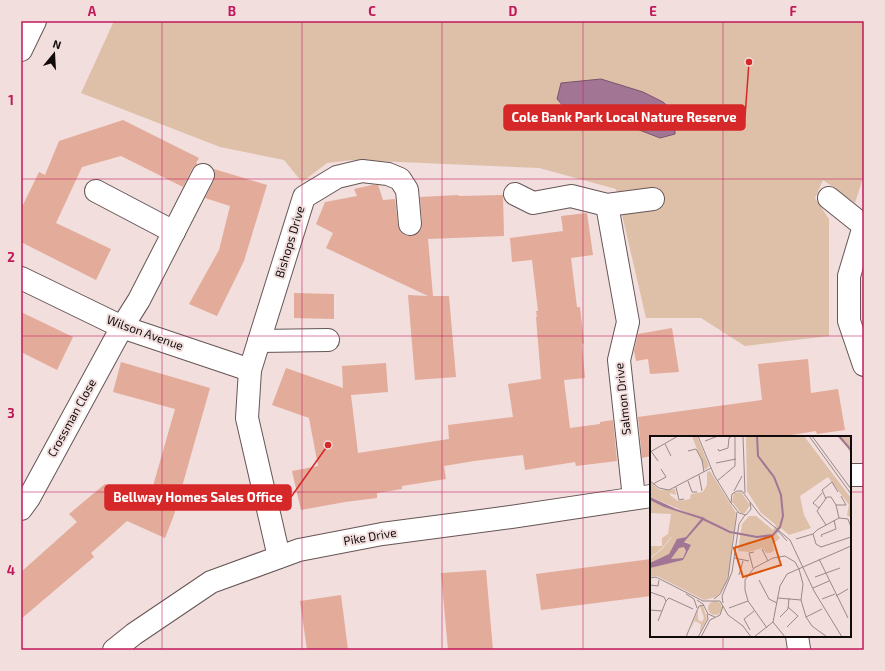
<svg xmlns="http://www.w3.org/2000/svg" width="885" height="671" font-family="'Exo 2',sans-serif">
<style>
.green{fill:#dec0a9}
.water{fill:#a37594;stroke:#78556b}
.building{fill:#e3ab99}
.lines{fill:none;stroke-linecap:round;stroke-linejoin:round}
.minor-casing{stroke:#665655;stroke-width:24}
.minor{stroke:#fff;stroke-width:22}
.grid{fill:none;stroke:#c2185b;stroke-width:1;stroke-opacity:0.55}
.labels{text-anchor:middle;stroke-width:4;stroke-linejoin:round;paint-order:stroke}
.street-label{font-size:12px;fill:#120b0b;stroke:#f1dedd}
.inset-river{fill:none;stroke:#a37594;stroke-width:2}
.inset-road{fill:none;stroke:#988a89;stroke-width:1}
.view{fill:#dd550c;fill-opacity:0.15;stroke:#dd550c;stroke-width:2}
.inset-edge{fill:none;stroke:#120b0b;stroke-width:2}
.leader{fill:none;stroke:#d62828;stroke-width:1.5}
.callout-dot{fill:#d62828;stroke:#f1dedd;stroke-width:1.5}
.callout{fill:#d62828;stroke:#d62828;stroke-width:1.5}
.callout-label{font-size:13px;text-anchor:middle;font-weight:bold;fill:#fff}
.neatline{fill:none;stroke:#c2185b;stroke-width:1.5}
.grid-label{font-size:13px;text-anchor:middle;font-weight:bold;fill:#c2185b}
</style>
<rect width="100%" height="100%" fill="#f1dedd"/>
<polygon class="green" points="114,21 864,21 864,175 855,203 823,180 815,198 829,219 829,336 745,346 701,318 646,318 616,189 539,168 353,160 327,163 302,182 284,160 220,147 81,93"/>
<polygon class="water" points="601,79 643,92 663,102 675,113 675,134 660,138 606,117 584,114 567,110 557,99 561,83"/>
<g class="building">
<polygon points="123,120 199,158 196,163 198,164 196,165 192,169 183,187 121,156 82,167 56,223 111,249 96,280 21,242 21,209 39,172 45,175 59,141"/>
<polygon points="214,169 267,185 244,261 217,316 189,304 219,250 230,206 205,198 214,180 215,175"/>
<polygon points="372,185 378,185 383,200 395,199 398,225 400,231 404,235 411,236 417,234 421,229 422,223 420,197 458,195 459,196 503,195 504,236 428,239 433,296 449,296 456,377 415,380 408,295 428,296 326,248 333,233 316,224 325,202 357,196 354,189"/>
<polygon points="587,213 593,255 571,258 577,307 580,307 584,343 582,344 585,378 564,380 570,428 600,424 600,422 613,420 617,461 576,466 575,462 525,470 523,455 474,461 444,466 446,479 402,486 402,489 377,493 377,498 345,502 301,510 292,471 318,466 309,418 272,405 286,368 343,388 342,366 386,363 388,392 351,395 358,453 449,439 448,425 513,417 508,384 541,379 536,317 537,317 536,311 538,311 532,260 512,262 510,238 563,231 561,216"/>
<polygon points="294,293 334,294 334,319 294,318"/>
<polygon points="21,312 73,337 57,370 21,352"/>
<polygon points="672,328 679,372 650,374 648,359 636,361 634,351 638,334"/>
<polygon points="808,359 811,393 838,389 845,430 817,434 816,431 780,437 651,437 651,456 642,458 638,417 762,400 758,364"/>
<polygon points="121,362 210,388 174,515 165,538 127,521 91,553 94,557 21,619 21,572 77,522 69,514 105,484 149,500 175,409 113,392"/>
<polygon points="651,559 651,596 541,610 536,574"/>
<polygon points="486,570 493,650 448,650 441,573"/>
<polygon points="341,595 348,650 307,650 300,601"/>
</g>
<g class="lines">
<defs>
<g id="minor">
<polyline points="21,50 35,21"/>
<polyline points="96,191 174,232"/>
<polyline points="515,194 533,203 571,196 607,205 653,199"/>
<polyline points="829,198 864,226"/>
<polyline points="607,205 628,322 619,360 634,498"/>
<polyline points="864,226 849,276 849,321 864,365"/>
<polyline points="21,278 122,327 250,370"/>
<polyline points="259,341 328,340"/>
<polyline points="850,475 864,475"/>
<polyline points="21,509 29,498 122,327 139,300 203,175"/>
<polyline points="279,557 247,418 250,370 304,197 337,177 362,171 388,174 400,179 407,190 410,224"/>
<polyline points="797,636 799,649"/>
<polyline points="114,650 134,634 211,582 299,550 382,534 511,517 651,496"/>
</g>
</defs>
<use href="#minor" class="minor-casing"/>
<use href="#minor" class="minor"/>
</g>
<path class="grid" d="M162,21V650M302,21V650M442,21V650M583,21V650M723,21V437M21,179H864M21,336H864M21,492H651M850,492H864M723,636V650"/>
<g class="labels">
<g class="street-label">
<text transform="translate(290 242) rotate(-73)" y="4">Bishops Drive</text>
<text transform="translate(145 333) rotate(20)" y="4">Wilson Avenue</text>
<text transform="translate(623 399) rotate(-96)" y="4">Salmon Drive</text>
<text transform="translate(72 418) rotate(-61)" y="4">Crossman Close</text>
<text transform="translate(370 537) rotate(-10)" y="4">Pike Drive</text>
</g>
</g>
<g transform="translate(650 436)">
<rect width="201" height="201" fill="#f1dedd"/>
<path d="M42,0H47L59,30L55,34ZM96,0H154L201,62V82L197,79L199,69L178,41L150,60L154,79L161,92L139,99L131,92L127,98L130,102L123,108L124,115L120,117H116L112,112L99,116L88,115L92,88L99,80H106L123,94L126,89L111,77L97,55ZM187,0H201V18L197,11ZM60,35L86,77L84,96L0,61V46L10,54L25,53L26,59L20,57V59L28,65L40,63L41,58L53,56L57,49V36ZM91,56L100,69L95,77H91L82,66L84,57ZM0,64L51,83L36,101L28,103L34,108L38,106H33L53,83L83,98L79,137L73,153L66,161L54,164L7,140L0,141V123L12,113L22,101L27,103L21,101L12,112L0,122L1,110H12V102L18,98L21,78L0,77ZM58 172a7 7 0 1 1 14 0a7 7 0 1 1-14 0ZM50,170H53L57,183L50,196L51,188L45,185L41,192L48,174V184L52,186L54,182Z" fill="#dec0a9"/>
<path d="M0,61L26,73L55,82L34,106L41,109L33,124L0,132V127L19,118L27,103L36,101L51,83L14,71L0,64ZM34,111L36,115L33,122L21,123L29,112Z" fill="#a37594" fill-rule="evenodd"/>
<path class="inset-river" d="M189,0L201,14M51,82L80,96L107,101L123,99L130,91L133,80L131,59L124,41L108,20L107,0"/>
<path class="inset-road" d="M48,0L64,39L81,67M93,0L95,57M159,0L201,58M162,0L201,53M55,5L68,0M15,8L21,20M68,13L69,15L78,12L79,2L82,0M1,15L8,25M38,15L46,13L52,24L54,36M0,16L28,0M66,27L86,23M49,39L52,55M0,45L9,52L19,54L61,32M38,45L42,56H47M67,45L85,30V0M3,48L16,41L11,33M26,51L29,64L34,63M84,55L92,40M87,55H92L100,66L101,73L96,79L89,77L81,67L82,58ZM176,63L172,54L182,46L188,56M100,66L110,79L140,104L164,155L192,201M186,69H196L191,60M169,72L163,67L172,57M176,89L167,75L177,61H181L186,69L189,82M201,91L198,83L189,82L167,94L163,98L166,108L171,111L201,101M127,94L137,105M172,101L171,99L186,93L184,84M146,103L163,98M112,113L118,125M84,122L99,125M169,123L198,182M103,132L99,117L104,116M89,139L93,125M165,141L190,132M0,142L6,141L53,165H70L78,179L93,190L101,201M109,144L119,163L127,167M0,149L8,150L9,144M163,152L179,145M0,156L14,161L16,165L8,185M36,158L44,163L47,172M186,160L198,153M128,162L151,164M64,163L70,158L78,142L87,76M172,163L185,158M47,164L53,168L58,178L65,181M16,165L19,162L43,173M73,167L72,160L82,136L89,88L95,79M79,172L98,165M0,174L12,175M130,181L138,173L139,162M156,181L172,173M123,186L135,201M137,191L148,180L138,171M117,192L98,165L95,154V144L104,132L123,122L135,120L145,126L149,133L153,148L151,164L156,181L162,190L177,201M100,194L94,183L104,175M36,201L49,170L54,169M48,201L58,183L57,178M51,201L60,184L70,179L73,170M104,201L123,186L130,150L137,138L201,110"/>
<path class="view" d="M122,100L131,129L93,141L84,112Z"/>
<rect width="201" height="201" class="inset-edge"/>
</g>
<path class="leader" d="M749 62L745 117M328 445L291 497"/>
<g class="callout-dot">
<circle cx="749" cy="62" r="4"/>
<circle cx="328" cy="445" r="4"/>
</g>
<g class="callout">
<rect x="504" y="105" width="241" height="25" rx="4"/>
<rect x="105" y="485" width="186" height="25" rx="4"/>
</g>
<g class="callout-label">
<text x="624" y="122">Cole Bank Park Local Nature Reserve</text>
<text x="198" y="502">Bellway Homes Sales Office</text>
</g>
<rect width="885" height="671" fill="none" stroke="#f1dedd" stroke-width="44"/>
<g transform="translate(54 54) rotate(18)" stroke="#f1dedd" stroke-width="3" paint-order="stroke">
<path d="M0-3L7 15L0 10L-7 15Z" fill="#120b0b"/>
<text y="-6" font-size="11" font-weight="bold" text-anchor="middle" fill="#120b0b">N</text>
</g>
<rect x="22" y="22" width="841" height="627" class="neatline"/>
<g class="grid-label">
<text x="92" y="16">A</text>
<text x="232" y="16">B</text>
<text x="372" y="16">C</text>
<text x="513" y="16">D</text>
<text x="653" y="16">E</text>
<text x="793" y="16">F</text>
<text x="11" y="105">1</text>
<text x="11" y="262">2</text>
<text x="11" y="418">3</text>
<text x="11" y="575">4</text>
</g>
</svg>
